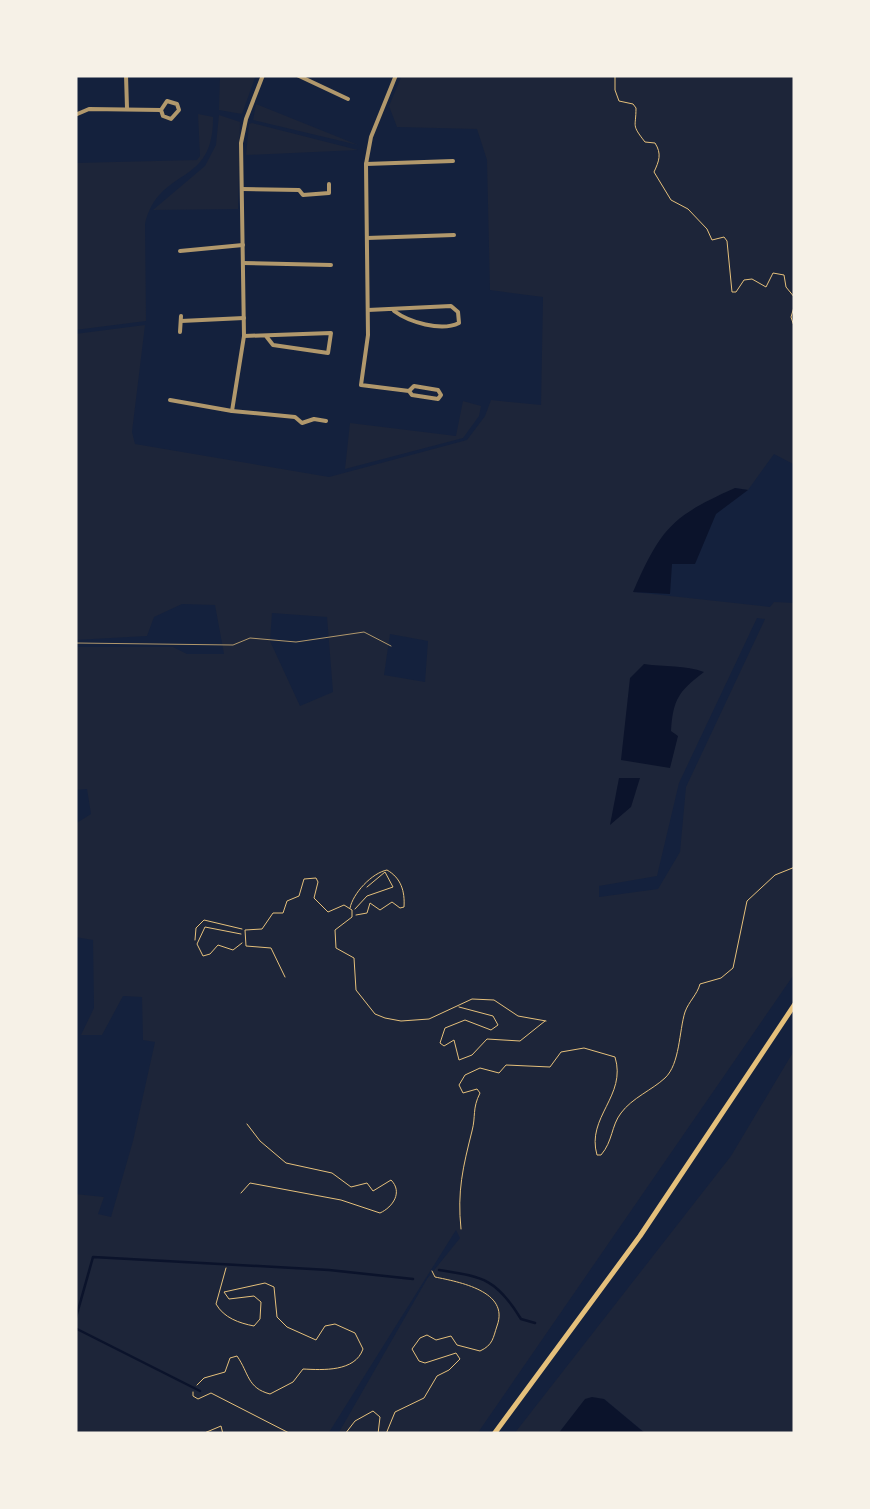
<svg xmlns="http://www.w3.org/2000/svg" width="870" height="1509" font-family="'Exo 2',sans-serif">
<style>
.green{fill:#1d2539;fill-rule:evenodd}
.water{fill:#0b132b}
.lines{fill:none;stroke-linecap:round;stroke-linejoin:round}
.stream{stroke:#0b132b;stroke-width:2.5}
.path{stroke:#e5c07b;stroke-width:1}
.service{stroke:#b1986c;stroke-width:1}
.minor{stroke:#b1986c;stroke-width:4}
.trunk{stroke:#e5c07b;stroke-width:5}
</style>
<rect width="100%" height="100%" fill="#14213d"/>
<g class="green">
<polygon points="220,75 256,75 242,114 219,110"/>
<path d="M402,75H795V465L774,454L748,490L735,488L634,592L770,607L774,602L795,603V973L477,1434H338L427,1279L460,1238L456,1230L328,1434H75V1194L104,1197L98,1214L111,1217L133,1141L155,1042L143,1040L142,997L123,996L102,1035H81L94,1008L93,940L75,937V824L91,814L87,789L75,790V647H173L187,654H224L215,605L182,604L154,617L147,636L75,640V334L145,325L132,432L135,444L329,477L467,440L485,416L491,400L541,405L543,297L490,290L487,160L477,129L397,127L389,106ZM272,613L327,617L333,692L300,706L270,641ZM757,618L765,619L686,787L680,852L658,889L599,897V886L657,876L679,783ZM390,634L428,641L425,682L384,675Z"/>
<polygon points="256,104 358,145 253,120"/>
<path d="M198,114L213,117C214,188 159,165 145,224L146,321L75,330V163L197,160L200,156Z"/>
<polygon points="219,115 240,122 238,209 153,210 205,166 216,145"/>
<polygon points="252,123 358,150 246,155 249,124"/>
<polygon points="463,401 481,406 479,416 463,438 345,469 350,423 456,436"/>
<polygon points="795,1049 795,1434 646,1434 604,1399 585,1400 558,1434 514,1434 731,1156"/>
</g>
<g class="water">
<path d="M735,488L748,490L716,514L695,564H672L670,594L633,592C661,528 672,516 735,488Z"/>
<path d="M644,664C664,667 686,665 704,672C679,691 673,699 671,731L678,736L670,768L621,760L630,678Z"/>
<polygon points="619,778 640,778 631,807 610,825"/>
<polygon points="592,1397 604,1399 646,1434 558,1434 585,1399"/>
</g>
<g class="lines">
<g class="stream">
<path d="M439,1270C483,1277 496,1278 521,1319L535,1323"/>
<polyline points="75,1321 93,1257 329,1270 413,1279"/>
<polyline points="75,1328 200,1391"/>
</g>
<g class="path">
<path d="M615,75V90L619,101L633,104L636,108C636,128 631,124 645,142L655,143C662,154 659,161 654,172L671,200L688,209L707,229L712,240L724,237L727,241L732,292H736L744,280L752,279L766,287L773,273L784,275L786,287L795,298"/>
<polyline points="795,304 791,317 795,329"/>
<polyline points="795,832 795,837"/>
<path d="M350,908C353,893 372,873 387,870C401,878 405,891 404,907L400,908L392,902L380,910L370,903L367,913L356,915"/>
<polyline points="355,909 367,896 393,887 385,872 367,887"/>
<polyline points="241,934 205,927 197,944 203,956 210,954 218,945 233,950 242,943"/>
<polyline points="195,940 196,928 204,920 242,929"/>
<polyline points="285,977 271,948 246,946 245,930 262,929 273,913 283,913 287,901 299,896 304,879 316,878 318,882 314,898 328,912 344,905 352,910 352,917 335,930 336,948 354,958 356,990 375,1014 385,1018 401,1021 429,1019 472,999 494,1000 518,1016 546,1021"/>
<polyline points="459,1007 493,1016 498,1025 491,1030 465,1020 445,1028 440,1043 444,1046 454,1040 459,1060 472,1055 487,1039 520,1041 545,1021"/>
<path d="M241,1193L250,1183L341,1200L380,1213C393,1207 403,1192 391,1180L373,1191L367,1183L351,1187L332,1173L286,1163L260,1141L247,1124"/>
<path d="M461,1229C457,1191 463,1167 472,1131C476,1116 472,1109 480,1093L477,1089L463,1093L459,1085L465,1075L480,1068L499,1073L506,1065L550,1067L561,1052L584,1048L615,1057C627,1096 586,1117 597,1155H601C613,1141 611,1126 621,1113C632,1098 652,1090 665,1078C680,1064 679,1031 685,1012C689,1001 697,995 700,984L721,978L733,968L747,901L775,875L795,867"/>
<path d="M197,1385L204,1378L225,1372L230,1358L237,1356C249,1373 247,1388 270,1394L293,1382L303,1369C323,1370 355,1372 363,1349L355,1333L335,1324L325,1326L316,1340L287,1327L277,1317L274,1287L265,1283L224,1292L229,1299L254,1296L261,1302L260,1319L254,1326C239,1323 224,1318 216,1304L226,1268"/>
<polyline points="193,1392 193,1396 198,1399 211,1393 291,1434"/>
<polyline points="202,1434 221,1426 223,1434"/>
<polyline points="345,1434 355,1421 373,1411 380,1417 378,1434"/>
<path d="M386,1434L395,1412L424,1398L437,1376L449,1370L460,1359L456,1353L425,1363L419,1361L412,1349L420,1338L427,1335L436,1340L451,1336L457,1345L480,1351C493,1345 493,1338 497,1326C510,1291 459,1282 435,1277L432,1271"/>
</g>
<polyline class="service" points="75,643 233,645 250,638 296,642 364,632 391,646"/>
<g class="minor">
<polyline points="126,75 127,108"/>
<polyline points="263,75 246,119 241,143 244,336 232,411 295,417 302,423 314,419 326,421"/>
<polyline points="297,75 348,99"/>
<polyline points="396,75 371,137 366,164 368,335 361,385 409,391 412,395 438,399 441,395 438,390 414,386 409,391"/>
<polyline points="75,115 89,109 161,110 167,101 177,104 179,110 171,119 163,116 161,110"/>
<polyline points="366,164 453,161"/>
<polyline points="242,189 299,190 303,195 329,193 329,184"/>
<polyline points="367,238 454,235"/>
<polyline points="180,251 243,245"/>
<polyline points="243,263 331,265"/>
<path d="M368,310L451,306L458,312L459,323C441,332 409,322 394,311"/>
<polyline points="181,321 244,318"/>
<polyline points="180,332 181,316"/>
<polyline points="244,336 331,333 328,353 273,345 266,336"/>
<polyline points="170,400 232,411"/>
</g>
<polyline class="trunk" points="494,1434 640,1236 795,1004"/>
</g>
<rect width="870" height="1509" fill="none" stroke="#f6f1e7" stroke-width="155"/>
</svg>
